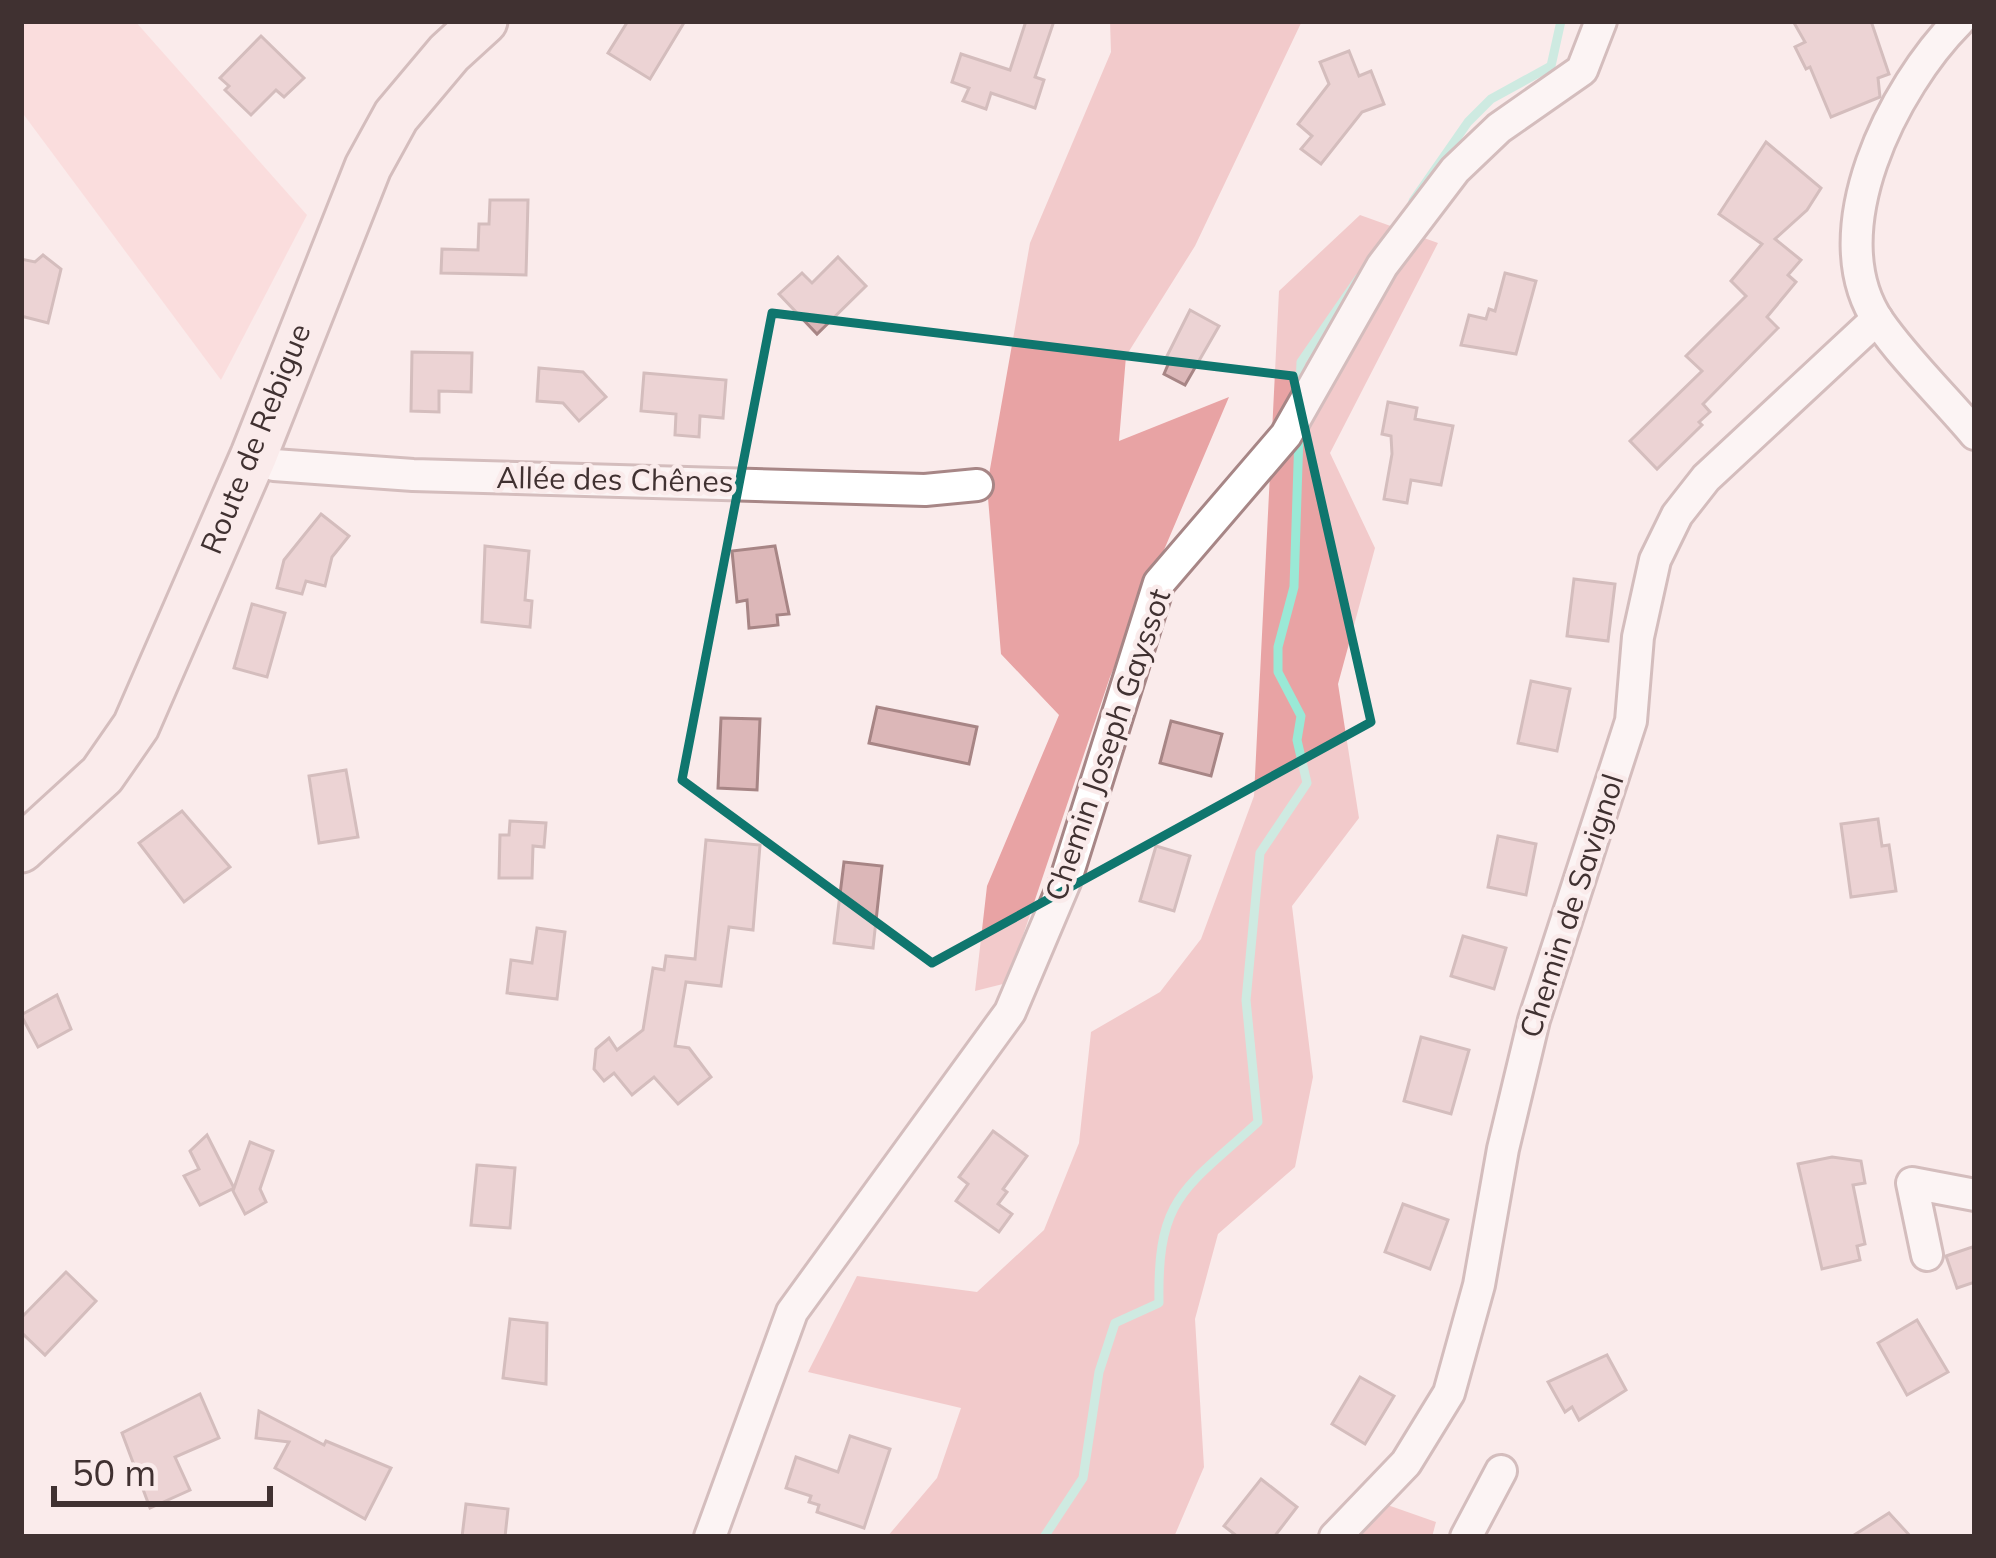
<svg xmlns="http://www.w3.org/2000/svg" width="1996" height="1558" font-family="Mulish,sans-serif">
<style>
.green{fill:#fbcdcd}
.forest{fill:#e8a3a4}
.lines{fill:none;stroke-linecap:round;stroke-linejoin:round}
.stream{stroke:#9ae9d6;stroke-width:9}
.building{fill:#dcb7b8;stroke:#a78585;stroke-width:3}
.street-casing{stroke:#a78686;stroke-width:36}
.secondary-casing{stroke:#a78686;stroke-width:51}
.street{stroke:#fff;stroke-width:30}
.secondary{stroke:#fbecec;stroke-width:45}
.marked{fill:none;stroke:#0f766e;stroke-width:9;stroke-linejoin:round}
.labels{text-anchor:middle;stroke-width:9;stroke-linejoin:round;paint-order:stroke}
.street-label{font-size:30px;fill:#403131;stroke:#faebeb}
</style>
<rect width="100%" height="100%" fill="#faebeb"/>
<polygon class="green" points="27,21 135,21 307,215 221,380 21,111 21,29"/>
<g class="forest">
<polygon points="1110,21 1302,21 1195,246 1126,356 1119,441 1229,397 1110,677 1007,983 975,991 987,886 1059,715 1001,654 987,486 1030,243 1111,52"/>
<polygon points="1360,215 1438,243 1330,453 1375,548 1338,684 1359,818 1292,906 1313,1077 1295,1167 1218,1234 1195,1319 1204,1467 1174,1537 887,1537 937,1478 961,1408 808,1372 857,1276 977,1292 1044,1230 1079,1143 1091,1032 1160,992 1201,939 1254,796 1279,291"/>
<polygon points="1379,1502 1436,1522 1432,1537 1342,1537"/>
</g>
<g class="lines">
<g class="stream">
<polyline points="1413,201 1468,122 1491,99 1551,66 1561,21"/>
<polyline points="1300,387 1301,362 1359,278"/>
<path d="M1044,1537L1083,1478L1099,1372L1115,1323L1159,1303C1157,1196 1184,1190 1258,1122L1246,1000L1260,853L1307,783L1297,740L1301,716L1278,672V647L1294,587L1299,434"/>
</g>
</g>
<g class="building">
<polygon points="628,21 685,21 650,79 608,53"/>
<polygon points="1026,21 1054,21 1035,77 1044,80 1035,108 991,93 986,109 963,101 969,88 952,82 961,54 1010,70"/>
<polygon points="1793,21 1871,21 1889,74 1878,78 1880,97 1831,117 1810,67 1806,69 1795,47 1805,42"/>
<polygon points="261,36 304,78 284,97 276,90 251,115 225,90 229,86 220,78"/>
<polygon points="1349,51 1359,76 1371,71 1384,104 1362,112 1321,164 1301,149 1312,136 1298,124 1329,84 1320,62"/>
<polygon points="1766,142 1821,188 1807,210 1775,239 1801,260 1788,275 1796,282 1767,317 1778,328 1703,404 1710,412 1699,422 1702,425 1657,469 1630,441 1702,371 1686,356 1746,296 1731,281 1762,244 1719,214"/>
<polygon points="490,200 528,200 526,275 441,273 442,249 478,250 479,224 489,224"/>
<polygon points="43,255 61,269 48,323 21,316 21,259 35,262"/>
<polygon points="838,257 866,286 817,334 779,294 802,273 812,283"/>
<polygon points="1505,273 1536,281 1516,354 1461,345 1469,315 1486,319 1489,309 1495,311"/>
<polygon points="1190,310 1219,326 1185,385 1164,374 1170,360 1166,358"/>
<polygon points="412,352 472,353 471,392 439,391 439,412 411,411"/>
<polygon points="539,368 583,372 606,397 579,421 563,403 537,401"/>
<polygon points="644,373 726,380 723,418 700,416 699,437 675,435 676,414 641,411"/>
<polygon points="1388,402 1417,408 1415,419 1453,426 1441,485 1411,480 1407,503 1384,499 1392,454 1391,436 1382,434"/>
<polygon points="321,514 349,536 332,557 325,586 306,581 302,594 277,588 284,560"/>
<polygon points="485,546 529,551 525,600 532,601 530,627 482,622"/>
<polygon points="775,546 789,614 777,615 778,625 749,628 747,600 737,602 732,551"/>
<polygon points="1574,579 1615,584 1608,641 1567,636"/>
<polygon points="252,604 285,613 267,677 234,668"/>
<polygon points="1531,681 1570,689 1557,751 1518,743"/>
<polygon points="877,707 977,727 969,764 869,743"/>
<polygon points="721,718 760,719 757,790 718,788"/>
<polygon points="1171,721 1222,734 1211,776 1160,763"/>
<polygon points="346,770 358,837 319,843 309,776"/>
<polygon points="182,811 230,867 184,902 139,843"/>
<polygon points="1878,819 1882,846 1889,845 1896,891 1851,897 1841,824"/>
<polygon points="510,821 546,823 544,847 533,846 532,878 499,878 500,835 509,835"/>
<polygon points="1498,836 1536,844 1526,895 1488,887"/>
<polygon points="706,840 760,845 753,930 729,927 721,986 686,982 675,1046 689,1048 711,1077 678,1104 654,1077 632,1095 614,1073 604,1081 594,1069 596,1049 609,1038 617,1050 643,1030 653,968 664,970 666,956 695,959"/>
<polygon points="1156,846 1190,856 1174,911 1140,901"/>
<polygon points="844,862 882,866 873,948 834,943"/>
<polygon points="537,928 565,932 557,999 507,993 511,960 532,963"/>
<polygon points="1463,936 1506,948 1494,989 1451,976"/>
<polygon points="57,995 71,1029 38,1047 21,1015"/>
<polygon points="1421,1037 1469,1050 1451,1114 1404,1101"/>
<polygon points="993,1131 1027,1156 1003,1189 1007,1192 998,1204 1012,1214 999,1232 956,1201 968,1184 959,1177"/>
<polygon points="207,1135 234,1188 200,1205 184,1176 199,1169 190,1151"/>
<polygon points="250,1142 273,1151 260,1189 266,1202 245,1214 233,1191"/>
<polygon points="1832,1157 1861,1161 1865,1183 1853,1185 1865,1244 1857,1246 1860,1260 1822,1269 1798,1164"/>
<polygon points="477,1165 515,1168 510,1228 471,1225"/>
<polygon points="1403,1204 1448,1220 1430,1269 1385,1252"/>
<polygon points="1975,1246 1975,1282 1957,1288 1946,1256"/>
<polygon points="66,1272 96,1301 45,1355 21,1332 21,1318"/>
<polygon points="510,1319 547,1323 546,1384 503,1378"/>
<polygon points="1917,1320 1948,1372 1907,1395 1878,1343"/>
<polygon points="1607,1355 1626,1390 1579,1420 1572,1407 1565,1412 1548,1382"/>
<polygon points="1360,1377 1394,1396 1365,1444 1332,1424"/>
<polygon points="200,1394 219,1438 175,1457 190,1490 150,1508 122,1433"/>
<polygon points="259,1411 324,1445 326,1441 391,1468 365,1519 275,1468 289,1442 256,1438"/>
<polygon points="850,1436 890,1449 864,1528 817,1512 819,1505 809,1502 811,1496 786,1488 796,1457 838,1472"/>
<polygon points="1261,1479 1297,1507 1274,1537 1238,1537 1224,1526"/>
<polygon points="466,1504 508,1509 505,1537 462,1537"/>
<polygon points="1889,1513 1911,1537 1851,1537"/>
</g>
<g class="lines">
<defs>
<g id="street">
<path d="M1959,21C1894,86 1818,233 1879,322C1906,361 1944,397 1975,434"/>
<polyline points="254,455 274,465 413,475 925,490 977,485"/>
<polyline points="1927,1255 1912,1183 1975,1195"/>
<polyline points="710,1537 792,1312 1010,1012 1065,882 1159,583 1286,435 1382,266 1455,170 1499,128 1582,70 1601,21"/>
<polyline points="1335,1537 1406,1463 1449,1393 1479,1285 1503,1149 1534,1020 1631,721 1638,637 1655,560 1677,515 1706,478 1877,319"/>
<polyline points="1466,1537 1501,1471"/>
</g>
<polyline id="secondary" points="21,849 102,775 136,726 254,455 368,167 396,116 449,53 484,21"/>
</defs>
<use href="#street" class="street-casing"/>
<use href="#secondary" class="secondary-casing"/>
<use href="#street" class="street"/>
<use href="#secondary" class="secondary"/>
</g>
<path d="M0 0H1996V1558H0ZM772,313L1293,376L1371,722L932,963L682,780Z" fill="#faebeb" fill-opacity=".55" fill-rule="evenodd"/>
<path class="marked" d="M772,313L1293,376L1371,722L932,963L682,780Z"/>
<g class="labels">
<g class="street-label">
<text transform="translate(256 439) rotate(-68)" y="10">Route de Rebigue</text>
<text transform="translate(615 480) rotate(1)" y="10">Allée des Chênes</text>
<text transform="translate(1108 745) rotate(-71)" y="10">Chemin Joseph Gayssot</text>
<text transform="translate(1572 906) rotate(-72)" y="10">Chemin de Savignol</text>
</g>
</g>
<rect width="1996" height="1558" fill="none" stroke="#403131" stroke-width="48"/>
<path d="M54 1486v18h216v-18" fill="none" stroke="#403131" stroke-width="6"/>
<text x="72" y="1486" font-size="36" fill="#403131" stroke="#faebeb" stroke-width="9" paint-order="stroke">50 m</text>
</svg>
